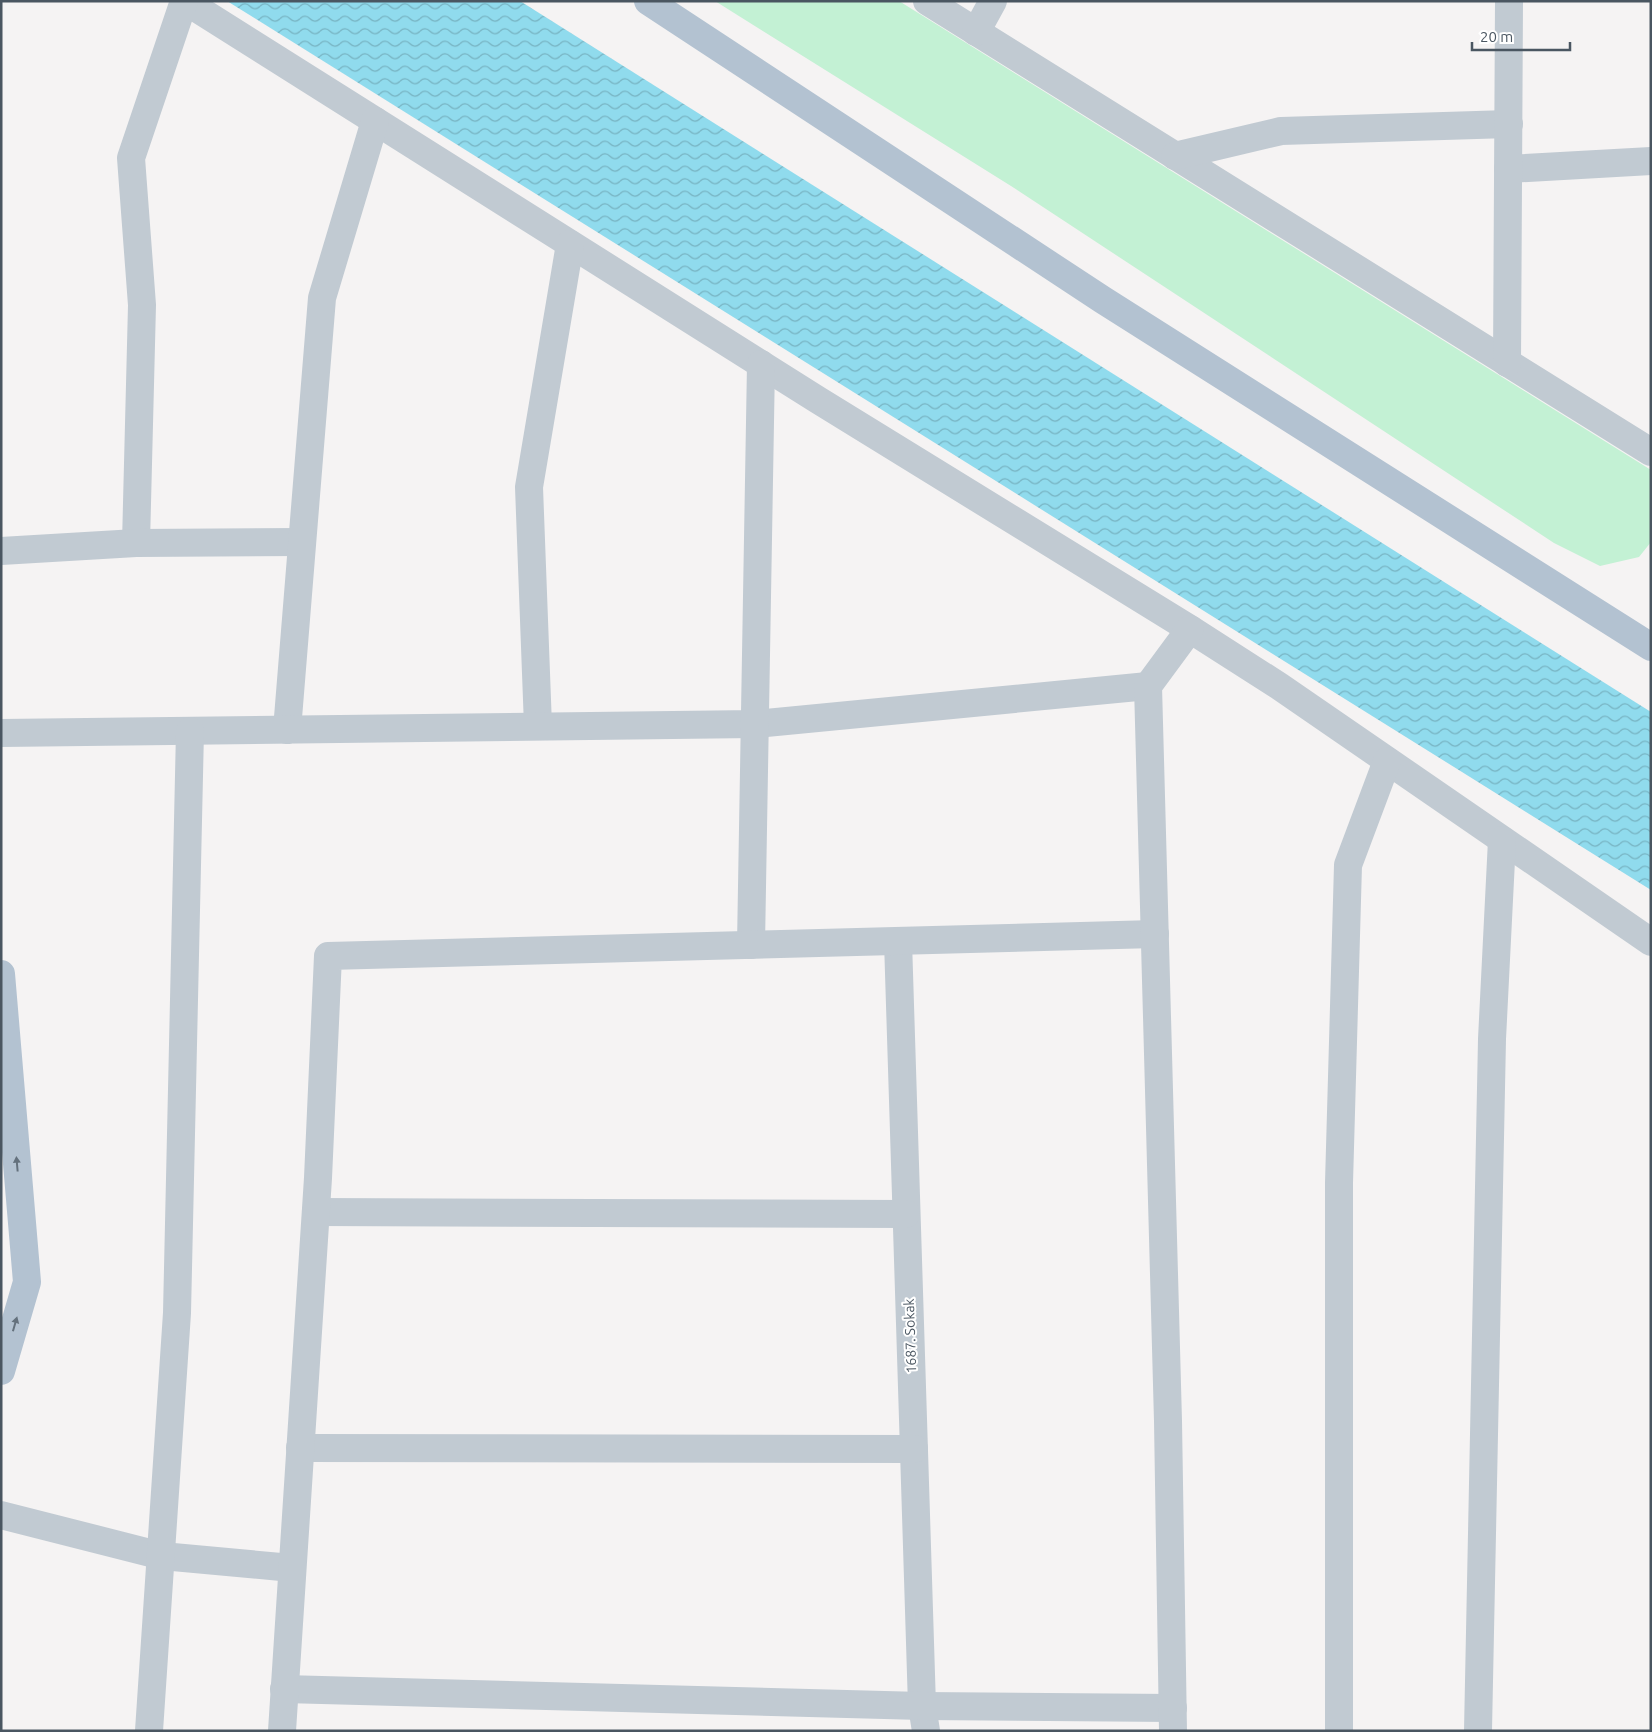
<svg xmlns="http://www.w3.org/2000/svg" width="1652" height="1732" font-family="Ubuntu,sans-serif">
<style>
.green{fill:#c3f1d4}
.water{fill:url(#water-waves)}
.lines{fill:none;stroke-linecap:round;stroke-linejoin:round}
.minor{stroke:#c1cad2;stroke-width:28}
.major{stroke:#b3c2d1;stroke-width:28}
.oneway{fill:#64717d}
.labels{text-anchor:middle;stroke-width:4;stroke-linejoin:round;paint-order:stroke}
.street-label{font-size:14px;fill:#4a5661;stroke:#fff}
</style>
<defs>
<pattern id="water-waves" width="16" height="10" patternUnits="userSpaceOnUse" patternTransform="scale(1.25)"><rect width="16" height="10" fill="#90dbed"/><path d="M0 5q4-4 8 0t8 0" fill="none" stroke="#78b4c3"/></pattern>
</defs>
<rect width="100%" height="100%" fill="#f5f3f3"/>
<polygon class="green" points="715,1 899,1 1651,470 1651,542 1639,557 1600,566 1554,543 1011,186"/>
<polygon class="water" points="227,1 520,1 1651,712 1651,890"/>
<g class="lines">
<g class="minor">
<polyline points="185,1 818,400 1190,629 1279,686 1651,942"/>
<polyline points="927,1 1651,452"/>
<polyline points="976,32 993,1"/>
<polyline points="1175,156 1281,131 1509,124"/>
<polyline points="1508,169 1651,161"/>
<polyline points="1507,363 1509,1"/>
<polyline points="136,543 142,305 131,158 184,1"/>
<polyline points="1,551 136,543 302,542"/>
<polyline points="538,726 529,487 570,244"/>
<polyline points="287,730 322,298 375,121"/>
<polyline points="1,733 755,724 1148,686"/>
<polyline points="898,941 922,1706 926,1731"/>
<polyline points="751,945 761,364"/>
<polyline points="316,1212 906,1214"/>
<polyline points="300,1448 914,1449"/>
<polyline points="1,1515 162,1556 292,1568"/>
<polyline points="284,1689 922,1706 1173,1708"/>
<polyline points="149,1731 177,1313 190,731"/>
<polyline points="282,1731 318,1178 328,956 1155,934"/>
<polyline points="1173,1731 1168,1421 1148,686 1190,629"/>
<polyline points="1339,1731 1339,1183 1348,865 1387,761"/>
<polyline points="1478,1731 1492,1039 1502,840"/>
</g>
<g class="major">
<polyline points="648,1 1103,300 1651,647"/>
<polyline points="1,974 27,1282 1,1371"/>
</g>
</g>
<defs><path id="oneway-solid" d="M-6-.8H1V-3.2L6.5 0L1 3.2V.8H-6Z" transform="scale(1.25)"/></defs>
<g class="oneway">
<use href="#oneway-solid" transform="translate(17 1164) rotate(-95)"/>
<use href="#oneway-solid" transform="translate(15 1324) rotate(-74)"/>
</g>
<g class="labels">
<g class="street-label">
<text transform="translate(910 1336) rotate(-92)" y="5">1687. Sokak</text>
</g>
</g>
<rect width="1652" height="1732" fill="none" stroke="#4a5661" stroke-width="5"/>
<path d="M1472 42v8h98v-8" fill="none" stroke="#4a5661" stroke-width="2.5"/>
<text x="1480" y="42" font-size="15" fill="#4a5661" stroke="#ffffff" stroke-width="4" paint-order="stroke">20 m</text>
</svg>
